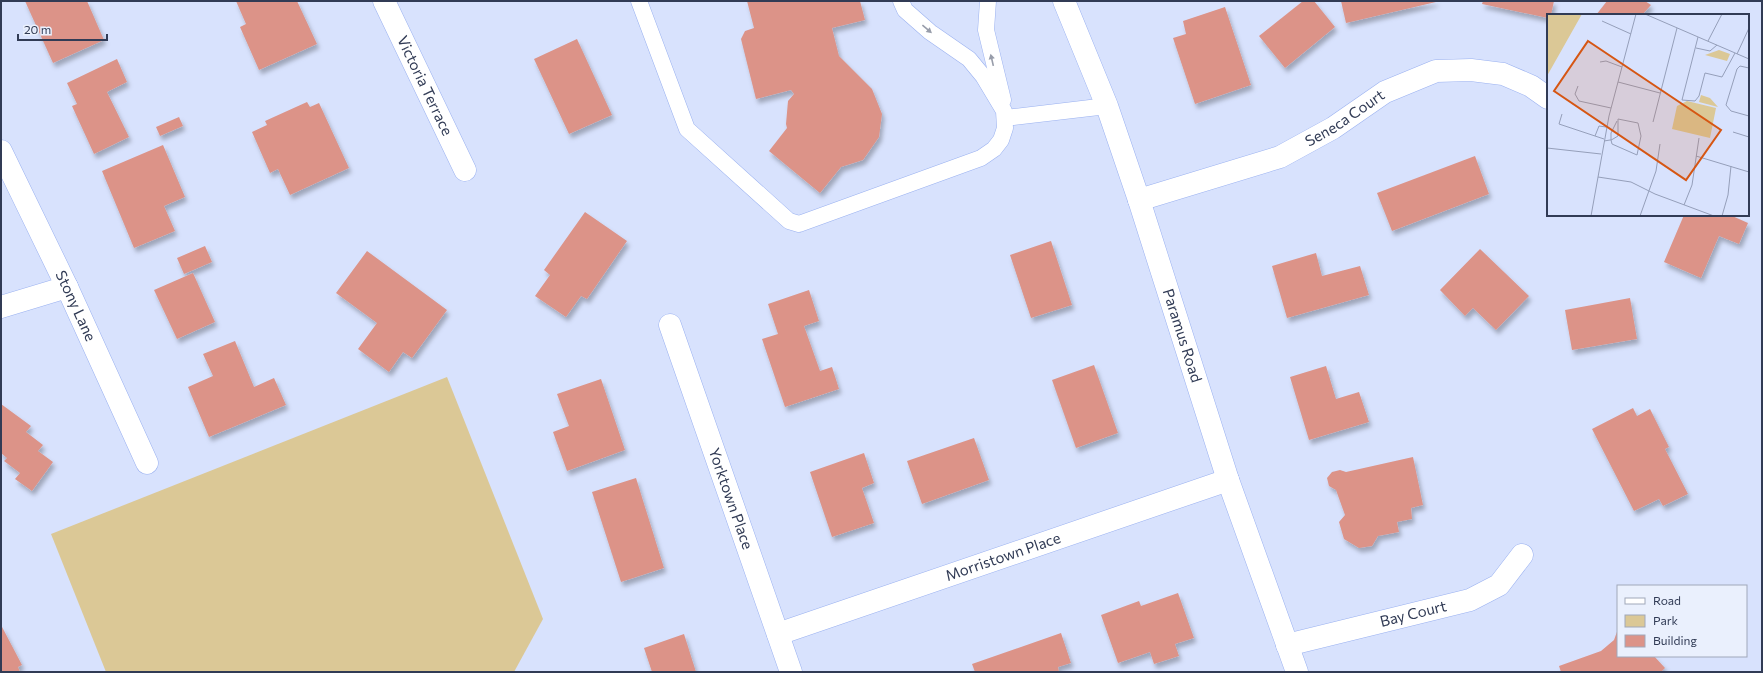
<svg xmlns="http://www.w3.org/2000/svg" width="1763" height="673" font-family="Commissioner,sans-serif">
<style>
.green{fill:#dbc896}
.building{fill:#dc9388;filter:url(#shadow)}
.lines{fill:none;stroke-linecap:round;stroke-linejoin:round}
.lane-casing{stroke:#9ab1f0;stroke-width:17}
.street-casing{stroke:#9ab1f0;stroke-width:23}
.secondary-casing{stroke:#9ab1f0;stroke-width:23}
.lane{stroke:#fff;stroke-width:16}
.street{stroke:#fff;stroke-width:22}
.secondary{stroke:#fff;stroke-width:22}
.oneway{fill:#989daa}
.labels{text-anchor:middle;stroke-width:4;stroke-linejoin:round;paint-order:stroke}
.street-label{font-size:15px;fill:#313b55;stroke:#eaf0fd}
.inset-road{fill:none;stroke:#959fba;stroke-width:1}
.view{fill:#d65613;fill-opacity:0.15;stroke:#d65613;stroke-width:2}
.inset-edge{fill:none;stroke:#313b55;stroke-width:2}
</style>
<defs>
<filter id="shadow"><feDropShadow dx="2.5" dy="4.5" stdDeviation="2" flood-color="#0004"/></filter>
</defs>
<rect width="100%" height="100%" fill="#d8e2fd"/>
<polygon class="green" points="447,377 543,619 514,672 106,672 51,534"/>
<g class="building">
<polygon points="25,1 87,1 104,40 53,63"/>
<polygon points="236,1 297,1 317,44 259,70 240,27 246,24"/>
<polygon points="747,1 860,1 865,20 832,28 839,56 872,89 882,114 879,137 863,160 841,167 820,193 769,151 787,128 786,124 788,101 794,94 791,90 756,99 741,39 745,31 754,28"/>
<polygon points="1303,1 1314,1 1335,27 1285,68 1259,36"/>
<polygon points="1341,1 1436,1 1436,2 1346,23"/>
<polygon points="1483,1 1554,1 1551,15 1548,15 1548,18 1482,4"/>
<polygon points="1607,1 1645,1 1651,5 1642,15 1596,15"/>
<polygon points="1225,7 1251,85 1195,104 1173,38 1186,34 1183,21"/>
<polygon points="577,39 612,115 569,134 534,59"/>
<polygon points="117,59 127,82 107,92 129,137 94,154 72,106 77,104 67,83"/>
<polygon points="307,102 310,107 319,103 349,168 290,195 278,169 270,173 252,132 267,125 265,121"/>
<polygon points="179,117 183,126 160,136 156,127"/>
<polygon points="163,145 185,197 164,206 175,231 134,248 102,171"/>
<polygon points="1475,156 1489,194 1392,231 1377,193"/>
<polygon points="585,212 627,241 587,299 581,296 566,317 535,296 550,275 544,270"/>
<polygon points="1684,215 1730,215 1748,223 1739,244 1719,236 1701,278 1664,262"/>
<polygon points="1051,241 1072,305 1031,318 1010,255"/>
<polygon points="205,246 212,262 184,274 177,258"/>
<polygon points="1480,249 1529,296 1496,330 1473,308 1465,316 1440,290"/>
<polygon points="367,251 447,310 412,358 403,352 389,372 358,349 377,323 336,293"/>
<polygon points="1316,253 1322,276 1360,266 1369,295 1287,318 1272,266"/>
<polygon points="193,273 215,322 177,339 154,290"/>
<polygon points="809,290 819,321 804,326 820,371 832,367 839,389 785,407 762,339 778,334 768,304"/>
<polygon points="1630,298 1637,339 1572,350 1565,310"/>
<polygon points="235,341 254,387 274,378 286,405 209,437 188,387 213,376 203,354"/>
<polygon points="1094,365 1118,433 1076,448 1052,380"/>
<polygon points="1326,366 1336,399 1359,392 1369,422 1309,440 1290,377"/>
<polygon points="601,379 625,450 567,471 553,432 569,426 557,394"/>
<polygon points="1,404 31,426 26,432 43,445 38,451 53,462 32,491 15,479 20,473 4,461 7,458 1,453"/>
<polygon points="1633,408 1637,416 1650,409 1669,447 1665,449 1688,494 1663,506 1659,499 1634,511 1592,429"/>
<polygon points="974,438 989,480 922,504 907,461"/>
<polygon points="864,453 874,483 862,488 874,523 832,537 810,472"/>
<polygon points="1413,457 1423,505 1411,508 1412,519 1397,522 1399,532 1378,536 1372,546 1359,548 1344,539 1339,522 1345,515 1336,490 1329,486 1327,478 1332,472 1340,470 1346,472"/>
<polygon points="636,478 664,568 621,582 592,492"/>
<polygon points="1178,593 1194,638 1175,644 1179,656 1154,664 1150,652 1118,663 1101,615 1139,601 1141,606"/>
<polygon points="1,625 22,665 18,667 20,672 1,672"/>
<polygon points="1618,629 1618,656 1654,656 1665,668 1661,672 1561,672 1559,666 1601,651 1614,640"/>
<polygon points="1061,633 1071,663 1058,667 1059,672 975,672 972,664"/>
<polygon points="684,634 696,672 652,672 644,648"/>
</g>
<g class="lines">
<defs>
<g id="lane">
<polyline points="639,1 687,129 789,221 799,224 981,158 994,149 1001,140 1005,128 1004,111 983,76 969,59 930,32 905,10 901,1"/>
<polyline points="988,1 986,30 1003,100"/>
<polyline points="1005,118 1107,106"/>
</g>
<g id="street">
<path id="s1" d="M384,1L465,170"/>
<path id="s2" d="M1,151L67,287L147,463"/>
<path id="s3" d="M1139,200L1280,157L1333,128L1385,92L1436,71L1471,70L1503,74L1531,86L1548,98"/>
<polyline points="1,307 67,287"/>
<path id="s4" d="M670,325L791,672"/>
<path id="s5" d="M778,634L1228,480"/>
<path id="s6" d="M1287,645L1470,600L1499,585L1522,555"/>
</g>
<g id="secondary">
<path id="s7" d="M1064,1L1107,106L1139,200L1228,480L1297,672"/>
</g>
</defs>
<use href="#lane" class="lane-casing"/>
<use href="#street" class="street-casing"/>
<use href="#secondary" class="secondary-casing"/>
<use href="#lane" class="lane"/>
<use href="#street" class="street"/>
<use href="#secondary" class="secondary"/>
</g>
<defs><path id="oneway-solid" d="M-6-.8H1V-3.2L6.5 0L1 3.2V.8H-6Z"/></defs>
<g class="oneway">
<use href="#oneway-solid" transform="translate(927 29) rotate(40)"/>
<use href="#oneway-solid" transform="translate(992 60) rotate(-103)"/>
</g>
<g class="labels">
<g class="street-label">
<text dy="5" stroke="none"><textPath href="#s1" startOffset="94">Victoria Terrace</textPath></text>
<text dy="5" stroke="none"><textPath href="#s3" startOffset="223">Seneca Court</textPath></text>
<text dy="5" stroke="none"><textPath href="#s2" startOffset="172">Stony Lane</textPath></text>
<text dy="5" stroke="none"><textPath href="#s7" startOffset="355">Paramus Road</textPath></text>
<text dy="5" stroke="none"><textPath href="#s4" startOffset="184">Yorktown Place</textPath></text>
<text dy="5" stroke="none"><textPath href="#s5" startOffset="238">Morristown Place</textPath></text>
<text dy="5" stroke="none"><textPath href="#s6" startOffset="130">Bay Court</textPath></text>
</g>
</g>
<g transform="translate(1547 14)">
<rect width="202" height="202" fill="#d8e2fd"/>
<path d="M0,0H35L0,62ZM172,36L183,40L180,47L158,41ZM154,81L163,84L171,93L152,88ZM140,87L169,94L163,124L125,115L130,92Z" fill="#dbc896"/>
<path class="inset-road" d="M98,0L202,45M55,7L84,20M151,23L135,86L148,87L152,82L158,59L175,63L188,39M161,27L175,0M149,34L163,37L170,31M190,40L202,14M53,48L59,47L75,53M202,54L193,52L190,55L179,91L184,97L202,102M71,68L113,79M31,72L28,80L32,87L64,94M15,100L12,110L57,125M106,108L130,14M186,118L202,123M48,122L52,112L59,113M57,127L63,126H64L66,125L71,122V105L91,109L94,122L90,141L65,130L64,126V119L70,107M0,134L54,140M149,142L202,158M51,163L84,168L108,180L167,202M137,191L145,171L152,124M44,202L62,102L89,0M93,202L109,157L113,130M175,202L181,181L184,152"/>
<path class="view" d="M41,27L174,116L139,166L7,77Z"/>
<rect width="202" height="202" class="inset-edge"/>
</g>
<rect width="1763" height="673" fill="none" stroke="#313b55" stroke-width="4"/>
<rect x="1617" y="585" width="130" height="72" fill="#eaf0fd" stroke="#a0a8ba"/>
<rect x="1625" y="598" width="20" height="6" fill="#ffffff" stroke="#a0a8ba"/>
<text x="1653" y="605" font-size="12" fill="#313b55">Road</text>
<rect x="1625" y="615" width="20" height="12" fill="#dbc896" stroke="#a0a8ba"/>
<text x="1653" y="625" font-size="12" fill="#313b55">Park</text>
<rect x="1625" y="635" width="20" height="12" fill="#dc9388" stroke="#a0a8ba"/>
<text x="1653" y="645" font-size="12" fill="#313b55">Building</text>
<path d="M18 34v6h89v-6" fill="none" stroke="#313b55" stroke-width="2"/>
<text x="24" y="34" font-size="12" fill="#313b55" stroke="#eaf0fd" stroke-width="3" paint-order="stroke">20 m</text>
</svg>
